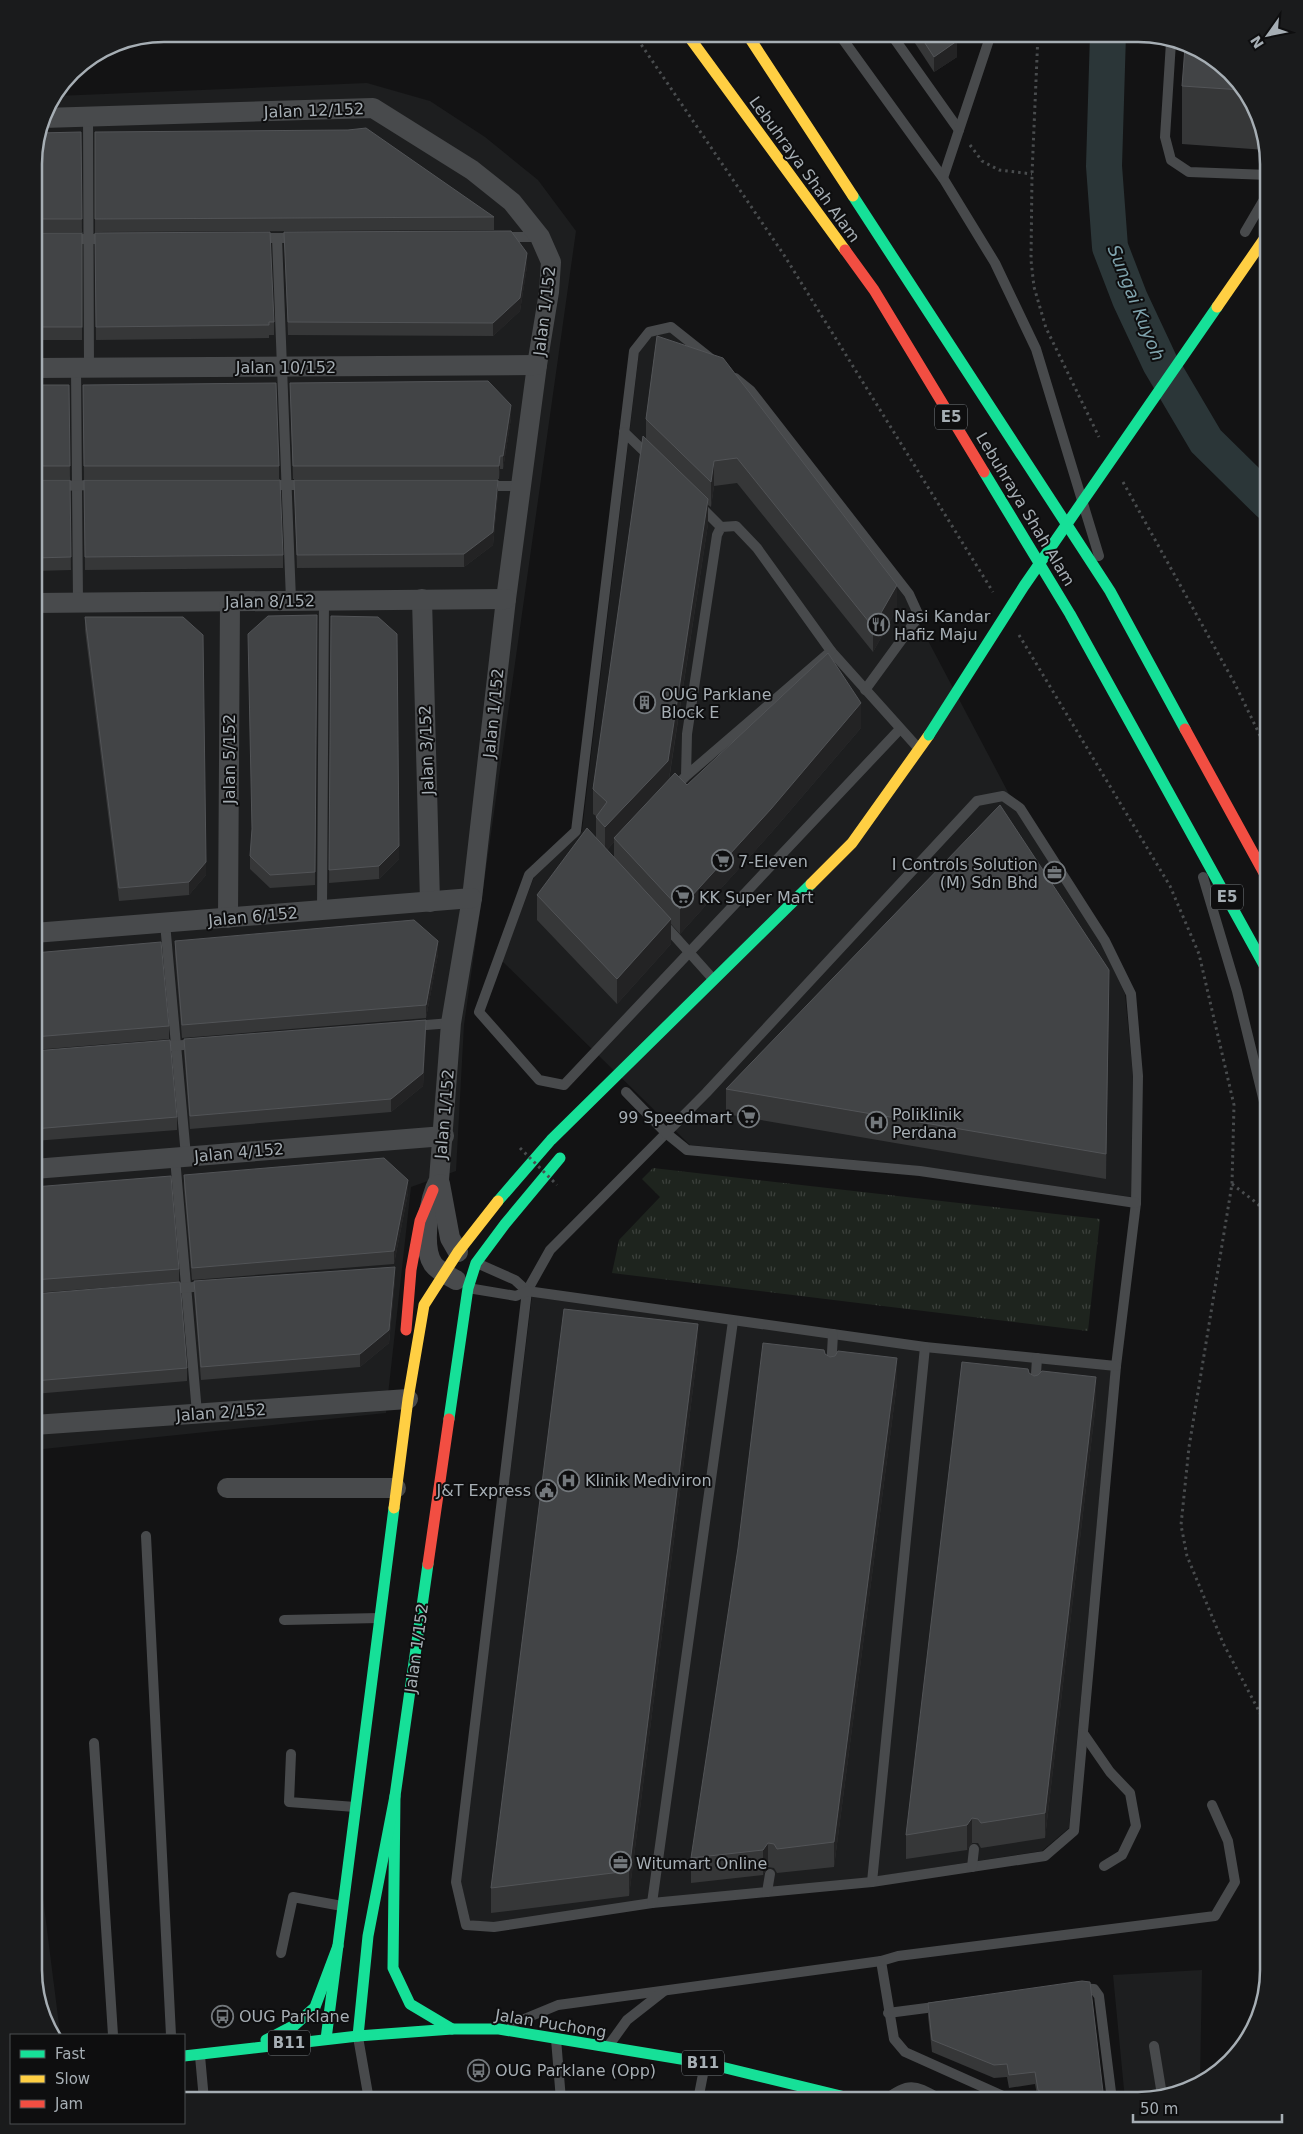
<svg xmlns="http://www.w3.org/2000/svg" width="1303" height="2134" font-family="'DejaVu Sans',sans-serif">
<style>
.built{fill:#1d1e1f}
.park{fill:url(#park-tufts)}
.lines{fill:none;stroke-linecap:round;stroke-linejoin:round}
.river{stroke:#2b3638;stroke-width:36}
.path{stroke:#494c4e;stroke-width:3;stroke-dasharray:2.5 4;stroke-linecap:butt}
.lane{stroke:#484a4c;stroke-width:10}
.street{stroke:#484a4c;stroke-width:20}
.fast{stroke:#16e098;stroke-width:11}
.slow{stroke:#ffcf43;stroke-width:11}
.jam{stroke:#f24e42;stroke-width:11}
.path-bridge{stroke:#494c4e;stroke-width:3;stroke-dasharray:2.5 4;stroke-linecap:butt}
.fast-bridge{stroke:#16e098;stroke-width:11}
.slow-bridge{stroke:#ffcf43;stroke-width:11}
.wall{fill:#363738;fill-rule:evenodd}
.shaded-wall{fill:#232324}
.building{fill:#424446;stroke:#525457}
.labels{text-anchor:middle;stroke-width:4;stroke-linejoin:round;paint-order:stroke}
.shield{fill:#0e0e0f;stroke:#787e82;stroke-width:1}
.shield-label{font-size:15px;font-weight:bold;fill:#a6aeb4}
.street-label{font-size:16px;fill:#a6aeb4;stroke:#0e0e0f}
.poi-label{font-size:16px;fill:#a6aeb4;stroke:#0e0e0f;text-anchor:start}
.water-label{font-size:18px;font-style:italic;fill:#7fa3ad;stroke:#0e0e0f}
.rim{fill:none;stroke:#a6aeb4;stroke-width:2.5}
</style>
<defs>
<pattern id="park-tufts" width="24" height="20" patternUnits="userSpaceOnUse" patternTransform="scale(1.25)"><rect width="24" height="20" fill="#1e241e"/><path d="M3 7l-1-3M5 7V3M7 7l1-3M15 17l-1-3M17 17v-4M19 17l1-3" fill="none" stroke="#3c413c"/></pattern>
</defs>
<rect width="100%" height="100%" fill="#131314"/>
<g class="built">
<polygon points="367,83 430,101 485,137 538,180 576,231 464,1025 456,1171 411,1187 386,1413 34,1450 34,156 44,114 56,96"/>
<polygon points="671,332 749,394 905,597 1018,811 1102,944 1125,994 1133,1075 1131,1197 908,1165 690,1145 502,961 534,877 582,831 639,352 652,336"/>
<polygon points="532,1296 1111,1370 1069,1828 1042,1851 867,1878 494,1923 470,1920 460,1879"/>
<polygon points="34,1826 60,2033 53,2034 47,2028 34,1970"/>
<polygon points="1202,1970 1200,2084 1197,2087 1139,2100 1125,2100 1113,1975"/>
</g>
<polygon class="park" points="653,1168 1100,1219 1088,1331 612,1273 619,1240 660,1197 642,1179"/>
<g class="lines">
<polyline class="river" points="1108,34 1104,166 1110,247 1130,299 1160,363 1206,441 1269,503"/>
<g class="path">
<polyline points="634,34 784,255 993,592"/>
<polyline points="1038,34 1032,174 1031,260 1034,287 1046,328 1099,437"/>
<polyline points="970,145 982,161 999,170 1032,174"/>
<polyline points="1123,482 1235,684 1269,754"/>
<polyline points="1019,635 1170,886 1199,954 1234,1105 1232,1184 1189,1447 1181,1525 1187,1556 1223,1643 1269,1730"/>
<polyline points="1232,1184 1258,1204 1269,1220"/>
</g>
<g class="lane">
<polyline points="839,34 943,178 995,263 1036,349 1099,556"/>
<polyline points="891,34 959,130"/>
<polyline points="1171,42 1165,137 1171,160 1189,172 1269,175"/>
<polyline points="88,116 89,368"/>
<polyline points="943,178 991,34"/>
<polyline points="1245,232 1269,191"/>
<polyline points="502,237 540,237"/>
<polyline points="258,238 298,238"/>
<polyline points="277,238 291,600"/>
<polyline points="70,239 108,239"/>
<polyline points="710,358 671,327 649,332 634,351 576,831 529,875 479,1012 539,1080 564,1085 900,729"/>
<polyline points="76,368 78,602"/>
<polyline points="735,378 751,391 909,594 919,616 865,690"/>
<polyline points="624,432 650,457"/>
<polyline points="267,485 305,485"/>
<polyline points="57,486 95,485"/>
<polyline points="485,486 521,486"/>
<polyline points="700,506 721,527"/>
<polyline points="831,651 919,749"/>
<polyline points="673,789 686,776 831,651 757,548 736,526 721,527 717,535 687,734 686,776"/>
<polygon points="1003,796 1020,808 1105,941 1131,994 1138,1076 1136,1203 1116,1366 1074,1831 1045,1856 872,1882 652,1903 494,1927 466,1925 456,1882 527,1291 550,1250 706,1093 977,801"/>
<polyline points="1203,877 1237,991 1269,1122"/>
<polyline points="322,910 324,600"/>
<polyline points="662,922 713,979"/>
<polyline points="165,923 186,1156"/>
<polyline points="414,1026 451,1023"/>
<polyline points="157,1047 197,1044"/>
<polyline points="626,1092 666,1133 687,1150 920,1171 1136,1203"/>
<polyline points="175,1158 197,1413"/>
<polyline points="479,1264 515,1280 527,1291"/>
<polyline points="468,1288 516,1296 527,1291 925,1347 1116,1366"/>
<polyline points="168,1289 206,1286"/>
<polyline points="831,1371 833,1334"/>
<polyline points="1035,1390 1037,1358"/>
<polyline points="146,1536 171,2035"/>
<polyline points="284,1620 379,1618"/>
<polyline points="1083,1733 1110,1772 1130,1793 1136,1826 1122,1855 1104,1866"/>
<polyline points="94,1743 113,2035"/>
<polyline points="291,1754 289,1802 355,1807"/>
<polyline points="972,1867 974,1849"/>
<polyline points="872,1882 925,1347"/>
<polyline points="767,1892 770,1874"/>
<polyline points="652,1903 733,1321"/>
<polyline points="281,1953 293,1897 342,1906"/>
<polyline points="881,1961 894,2039 905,2052 1012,2100"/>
<polyline points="1078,1988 1094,1989 1099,1996 1112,2100"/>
<polyline points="888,2013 942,2006"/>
<polyline points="512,2024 558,2005 881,1961 898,1956 1215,1916 1235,1882 1228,1841 1212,1805"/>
<polyline points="358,2037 369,2100"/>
<polyline points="556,2039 561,2100"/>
<polyline points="609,2045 627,2020 664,1991"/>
<polyline points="1154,2046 1162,2095"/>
<polyline points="200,2056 204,2100"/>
<polyline points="698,2100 705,2064"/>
<path d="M885,2100C910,2080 916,2086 942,2100"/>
</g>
<g class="street">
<path d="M43,118L373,108L472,170L512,202L540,237L551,262L549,292L537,365L506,599L472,898L451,1023L439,1180C429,1198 421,1246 433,1264C438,1271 449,1276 456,1280"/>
<polyline points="34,368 537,365"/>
<polyline points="422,599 430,902"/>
<polyline points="34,603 506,599"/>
<polyline points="228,918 230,601"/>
<polyline points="34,933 472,898"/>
<polyline points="34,1169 444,1136"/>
<polyline points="440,1184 450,1238 458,1252"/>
<polyline points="34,1425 408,1399"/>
<polyline points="227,1488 396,1488"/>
</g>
<g class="fast">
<polyline points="853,196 1110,591 1185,729"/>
<polyline points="984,472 1070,614 1269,974"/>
<polyline points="498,1201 551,1140 811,884"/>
<polyline points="449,1419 468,1288 476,1263 505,1224 560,1158"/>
<polyline points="395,1796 393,1968 410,2004 452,2029"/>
<polyline points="358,2036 368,1936 395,1796 428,1564"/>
<polyline points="326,2039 394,1508"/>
<polyline points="266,2040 295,2025 315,2007 338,1946"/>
<polyline points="184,2056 358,2036 452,2029 499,2029 705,2063 841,2096 848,2100"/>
</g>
<g class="slow">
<polyline points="687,34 845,250"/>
<polyline points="747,34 853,196"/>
<polyline points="811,884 852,843 929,735"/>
<polyline points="394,1508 408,1399 424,1305 458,1252 498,1201"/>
</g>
<g class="jam">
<polyline points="845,250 874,290 984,472"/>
<polyline points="1185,729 1269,882"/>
<polyline points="406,1330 411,1270 420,1221 433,1190"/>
<polyline points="428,1564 449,1419"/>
</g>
<polyline class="path-bridge" points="520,1148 557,1185"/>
<polyline class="fast-bridge" points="929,735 1024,586 1217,307"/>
<polyline class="slow-bridge" points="1217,307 1269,232"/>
</g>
<g class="wall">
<polygon points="909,34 952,34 957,57 934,72"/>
<polygon points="1211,56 1256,106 1266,150 1182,144 1182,86"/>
<polygon points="81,132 82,232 34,232 34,156"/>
<polygon points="95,132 494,217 494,230 95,232"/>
<polygon points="284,232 527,266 520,311 493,336 288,335"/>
<rect x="34" y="233" width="48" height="107"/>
<polygon points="95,233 274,322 274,335 269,335 269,338 96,340"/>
<path d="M657,336L897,609L873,652L737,483L714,486L711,507L708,505V524L669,780L687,785L861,728L771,833L680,934L671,924V944L617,1004L537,920V895L596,838V816L593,814V789L646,438V419ZM614,842V858L607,850Z"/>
<polygon points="290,383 511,418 503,469 500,469 499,479 293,479"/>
<polygon points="34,385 69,385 70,479 34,479"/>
<polygon points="83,385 279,466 279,479 84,479"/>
<polygon points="34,480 70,480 71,570 34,571"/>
<polygon points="84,480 283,555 283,568 85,570"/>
<polygon points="294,480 498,493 493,545 464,567 297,568"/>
<polygon points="317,615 315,885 270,888 250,869 250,856"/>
<polygon points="331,616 399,859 379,879 329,883"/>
<polygon points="85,617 206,875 189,895 119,901 85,630"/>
<polygon points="175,941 438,954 426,1018 182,1038 175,954"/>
<polygon points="34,953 169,1026 169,1039 34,1050"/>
<polygon points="1109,994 1106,1179 726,1114 726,1089"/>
<polygon points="426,1033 423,1086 391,1112 190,1129 184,1052 184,1039"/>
<polygon points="34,1051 177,1117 177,1130 34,1141"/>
<polygon points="184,1175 408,1193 394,1264 192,1280 184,1188"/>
<polygon points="34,1187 179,1269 179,1282 34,1293"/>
<polygon points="395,1279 389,1343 360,1367 201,1380 194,1294 194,1281"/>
<polygon points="34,1294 187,1368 187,1381 34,1394"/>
<polygon points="698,1349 629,1896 491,1913 491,1888"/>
<polygon points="825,1354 830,1357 897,1383 834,1867 777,1873 774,1868 768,1867 763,1875 691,1883 691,1858"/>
<polygon points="1029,1373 1034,1376 1096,1402 1045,1838 981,1848 978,1843 972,1843 967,1850 906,1859 906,1835"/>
<polygon points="928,2003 1104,2100 1038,2100 1035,2084 1009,2088 1007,2077 994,2078 932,2052 928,2016"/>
</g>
<g class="shaded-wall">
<polygon points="957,41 957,57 934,72 934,57"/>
<polygon points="527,253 527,266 520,311 493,336 493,323"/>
<polygon points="511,405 511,418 503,469 503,456"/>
<polygon points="500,456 500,469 499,479 499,466"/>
<polygon points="714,461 714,486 711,507 711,482"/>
<polygon points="498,480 498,493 493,545 464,567 464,554"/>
<polygon points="708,499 708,524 668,785 614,838 614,842 605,852 605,827"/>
<polygon points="897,585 897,609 873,652 873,627"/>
<polygon points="861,703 861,728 771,833 680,934 680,909"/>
<polygon points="399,846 399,859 379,879 379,866"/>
<polygon points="206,862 206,875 189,895 189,882"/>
<polygon points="671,919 671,944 617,1004 617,979"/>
<polygon points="438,941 438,954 426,1018 426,1005"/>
<polygon points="1109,970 1109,994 1106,1179 1106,1154"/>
<polygon points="426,1020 426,1033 423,1086 391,1112 391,1099"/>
<polygon points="408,1180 408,1193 394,1264 394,1251"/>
<polygon points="395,1267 395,1279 389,1343 360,1367 360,1354"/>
<polygon points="698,1324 698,1349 629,1896 629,1871"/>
<polygon points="897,1358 897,1383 834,1867 834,1842"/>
<polygon points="1096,1377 1096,1402 1045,1838 1045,1813"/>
<polygon points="972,1818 972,1843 967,1850 967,1825"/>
<polygon points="768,1843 768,1867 763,1875 763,1850"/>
</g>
<g class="building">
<polygon points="919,34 952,34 957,41 934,57"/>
<polygon points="1185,47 1211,56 1242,90 1182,86"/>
<polygon points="366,128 494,217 95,219 95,132 348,130"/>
<polygon points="81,132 82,219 34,219 34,156 39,133"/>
<polygon points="511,231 527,253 520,298 493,323 288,322 284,232"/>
<polygon points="270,232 274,322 269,322 269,325 96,327 95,233"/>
<rect x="34" y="233" width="48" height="94"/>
<polygon points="657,336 723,358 897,585 873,627 737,458 714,461 711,482 646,419"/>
<polygon points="488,381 511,405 503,456 500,456 499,466 293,466 290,383"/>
<polygon points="276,383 279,466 84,466 83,385"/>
<polygon points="34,385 69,385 70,466 34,466"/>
<polygon points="643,436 708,499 668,761 605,827 596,817 607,802 593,789"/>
<polygon points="34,480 70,480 71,557 34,558"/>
<polygon points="84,480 280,480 283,555 85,557"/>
<polygon points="294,480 498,480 493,532 464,554 297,555"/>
<polygon points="317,615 315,872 270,875 250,856 252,829 248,634 268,616"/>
<polygon points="331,616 378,617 397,634 399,846 379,866 329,870"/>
<polygon points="85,617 183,617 203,635 206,862 189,882 119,888"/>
<polygon points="828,653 861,703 771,809 680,909 614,838 675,773 687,785"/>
<polygon points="1000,805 1109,970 1106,1154 726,1089"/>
<polygon points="587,828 671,919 617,979 537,895"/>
<polygon points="414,920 438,941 426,1005 182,1025 175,941"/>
<polygon points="161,942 169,1026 34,1037 34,953"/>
<polygon points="426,1020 423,1073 391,1099 190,1116 184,1039"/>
<polygon points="170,1040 177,1117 34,1129 34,1051"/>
<polygon points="384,1158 408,1180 394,1251 192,1268 184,1175"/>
<polygon points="171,1176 179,1269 34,1280 34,1187"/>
<polygon points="395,1267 389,1330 360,1354 201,1367 194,1281"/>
<polygon points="180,1282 187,1368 34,1381 34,1294"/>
<polygon points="564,1309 698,1324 629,1871 491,1888"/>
<polygon points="763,1343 824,1350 825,1354 830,1357 835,1356 838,1351 897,1358 834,1842 777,1849 774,1844 768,1843 763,1850 691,1858 738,1548"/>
<polygon points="962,1362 1028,1369 1029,1373 1034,1376 1038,1375 1042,1371 1096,1377 1045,1813 981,1823 978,1819 972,1818 967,1825 906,1835"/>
<polygon points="1082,1981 1090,1982 1104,2100 1056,2100 1038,2090 1035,2072 1009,2075 1007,2064 994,2065 932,2040 928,2003"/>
</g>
<defs>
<symbol id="restaurant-ring" viewBox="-11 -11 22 22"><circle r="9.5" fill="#0e0e0f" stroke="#73787c" stroke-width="1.5"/><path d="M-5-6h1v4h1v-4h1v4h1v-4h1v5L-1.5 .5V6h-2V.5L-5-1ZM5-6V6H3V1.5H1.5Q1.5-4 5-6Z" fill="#73787c"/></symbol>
<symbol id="building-ring" viewBox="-11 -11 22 22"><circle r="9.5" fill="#0e0e0f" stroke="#73787c" stroke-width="1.5"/><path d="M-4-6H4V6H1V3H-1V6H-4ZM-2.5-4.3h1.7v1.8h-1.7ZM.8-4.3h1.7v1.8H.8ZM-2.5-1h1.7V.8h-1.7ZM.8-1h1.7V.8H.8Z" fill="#73787c"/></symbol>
<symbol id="supermarket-ring" viewBox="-11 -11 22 22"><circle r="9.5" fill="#0e0e0f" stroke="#73787c" stroke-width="1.5"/><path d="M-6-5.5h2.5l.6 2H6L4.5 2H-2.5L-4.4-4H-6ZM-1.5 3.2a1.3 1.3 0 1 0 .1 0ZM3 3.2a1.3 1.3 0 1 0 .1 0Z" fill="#73787c"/></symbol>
<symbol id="office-ring" viewBox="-11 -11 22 22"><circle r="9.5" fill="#0e0e0f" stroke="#73787c" stroke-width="1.5"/><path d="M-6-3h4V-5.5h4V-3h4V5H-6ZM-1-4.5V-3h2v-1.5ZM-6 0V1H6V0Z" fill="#73787c"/></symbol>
<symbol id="hospital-ring" viewBox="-11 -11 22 22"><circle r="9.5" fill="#0e0e0f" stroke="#73787c" stroke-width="1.5"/><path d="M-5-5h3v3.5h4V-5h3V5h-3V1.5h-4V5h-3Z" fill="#73787c"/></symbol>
<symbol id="civic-ring" viewBox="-11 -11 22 22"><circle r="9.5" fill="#0e0e0f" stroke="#73787c" stroke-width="1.5"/><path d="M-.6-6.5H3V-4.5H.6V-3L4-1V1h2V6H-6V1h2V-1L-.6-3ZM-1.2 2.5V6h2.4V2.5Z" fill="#73787c"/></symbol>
<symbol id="bus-ring" viewBox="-11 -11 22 22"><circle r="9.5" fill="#0e0e0f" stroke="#73787c" stroke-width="1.5"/><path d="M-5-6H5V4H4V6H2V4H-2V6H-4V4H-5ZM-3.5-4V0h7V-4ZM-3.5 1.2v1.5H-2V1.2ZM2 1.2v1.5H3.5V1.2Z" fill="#73787c"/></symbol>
</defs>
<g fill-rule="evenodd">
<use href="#restaurant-ring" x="866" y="612" width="25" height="25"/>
<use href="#building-ring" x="632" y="690" width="25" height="25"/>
<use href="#supermarket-ring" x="710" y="848" width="25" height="25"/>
<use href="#office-ring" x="1042" y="860" width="25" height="25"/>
<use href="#supermarket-ring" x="670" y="884" width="25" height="25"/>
<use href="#supermarket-ring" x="736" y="1104" width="25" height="25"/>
<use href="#hospital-ring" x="864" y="1110" width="25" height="25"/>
<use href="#hospital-ring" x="556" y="1468" width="25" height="25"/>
<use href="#civic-ring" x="534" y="1478" width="25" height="25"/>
<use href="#office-ring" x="608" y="1850" width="25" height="25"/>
<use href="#bus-ring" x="210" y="2004" width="25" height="25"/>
<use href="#bus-ring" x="466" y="2058" width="25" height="25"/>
</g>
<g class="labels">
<g class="shield">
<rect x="935" y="404.5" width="32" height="25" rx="4"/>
<rect x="1211" y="884.5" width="32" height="25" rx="4"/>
<rect x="268" y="2030.5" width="42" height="25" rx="4"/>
<rect x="682" y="2050.5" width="42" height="25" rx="4"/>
</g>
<g class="shield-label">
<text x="951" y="422">E5</text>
<text x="1227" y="902">E5</text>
<text x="289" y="2048">B11</text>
<text x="703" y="2068">B11</text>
</g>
<g class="street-label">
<text transform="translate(314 110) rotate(-2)" y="6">Jalan 12/152</text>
<text transform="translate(805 169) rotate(54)" y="6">Lebuhraya Shah Alam</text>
<text transform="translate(544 311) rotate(-83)" y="6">Jalan 1/152</text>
<text x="286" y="373">Jalan 10/152</text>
<text transform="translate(1026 509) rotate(59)" y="6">Lebuhraya Shah Alam</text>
<text transform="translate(270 601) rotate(-1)" y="6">Jalan 8/152</text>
<text transform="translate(493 713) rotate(-84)" y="6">Jalan 1/152</text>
<text transform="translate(426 750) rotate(-92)" y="6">Jalan 3/152</text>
<text transform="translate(229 759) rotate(-90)" y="6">Jalan 5/152</text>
<text transform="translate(253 916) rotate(-5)" y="6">Jalan 6/152</text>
<text transform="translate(444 1114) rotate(-85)" y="6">Jalan 1/152</text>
<text transform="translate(239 1152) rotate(-5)" y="6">Jalan 4/152</text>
<text transform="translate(221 1412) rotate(-4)" y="6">Jalan 2/152</text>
<text transform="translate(416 1648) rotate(-82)" y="6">Jalan 1/152</text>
<text transform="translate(551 2023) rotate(9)" y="6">Jalan Puchong</text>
</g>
<g class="poi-label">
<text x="894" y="622">Nasi Kandar<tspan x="894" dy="18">Hafiz Maju</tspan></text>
<text x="661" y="700">OUG Parklane<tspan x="661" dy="18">Block E</tspan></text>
<text x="738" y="867">7-Eleven</text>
<text x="1038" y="870" text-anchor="end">I Controls Solution<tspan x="1038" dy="18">(M) Sdn Bhd</tspan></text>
<text x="699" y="903">KK Super Mart</text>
<text x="892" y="1120">Poliklinik<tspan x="892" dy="18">Perdana</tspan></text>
<text x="732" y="1123" text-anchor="end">99 Speedmart</text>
<text x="585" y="1486">Klinik Mediviron</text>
<text x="531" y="1496" text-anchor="end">J&amp;T Express</text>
<text x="636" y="1869">Witumart Online</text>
<text x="239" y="2022">OUG Parklane</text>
<text x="495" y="2076">OUG Parklane (Opp)</text>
</g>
<g class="water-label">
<text transform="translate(1136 303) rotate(68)" y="6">Sungai Kuyoh</text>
</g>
</g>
<path d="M0 0H1303V2134H0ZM164 42H1138A122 122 0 0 1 1260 164V1970A122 122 0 0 1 1138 2092H164A122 122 0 0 1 42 1970V164A122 122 0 0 1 164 42Z" fill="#1a1b1c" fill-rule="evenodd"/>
<path class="rim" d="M164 42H1138A122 122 0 0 1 1260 164V1970A122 122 0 0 1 1138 2092H164A122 122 0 0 1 42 1970V164A122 122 0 0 1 164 42Z"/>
<rect x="10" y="2034" width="175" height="90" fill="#0e0e0f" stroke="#4b4e51"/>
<rect x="20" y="2050" width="25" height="8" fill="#16e098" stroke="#4b4e51"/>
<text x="55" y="2059" font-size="15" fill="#a6aeb4">Fast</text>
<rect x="20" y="2075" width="25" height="8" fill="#ffcf43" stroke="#4b4e51"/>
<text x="55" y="2084" font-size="15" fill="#a6aeb4">Slow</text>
<rect x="20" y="2100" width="25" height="8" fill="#f24e42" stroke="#4b4e51"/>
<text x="55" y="2109" font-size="15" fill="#a6aeb4">Jam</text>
<g transform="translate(1268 35) rotate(237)" stroke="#0e0e0f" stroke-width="4" paint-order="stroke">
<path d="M0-4L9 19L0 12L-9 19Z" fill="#a6aeb4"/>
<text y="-8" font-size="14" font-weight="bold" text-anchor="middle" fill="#a6aeb4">N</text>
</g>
<path d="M1133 2114v8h149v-8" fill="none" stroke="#a6aeb4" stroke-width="2.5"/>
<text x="1140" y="2114" font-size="15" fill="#a6aeb4" stroke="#0e0e0f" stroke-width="4" paint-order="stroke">50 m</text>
</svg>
